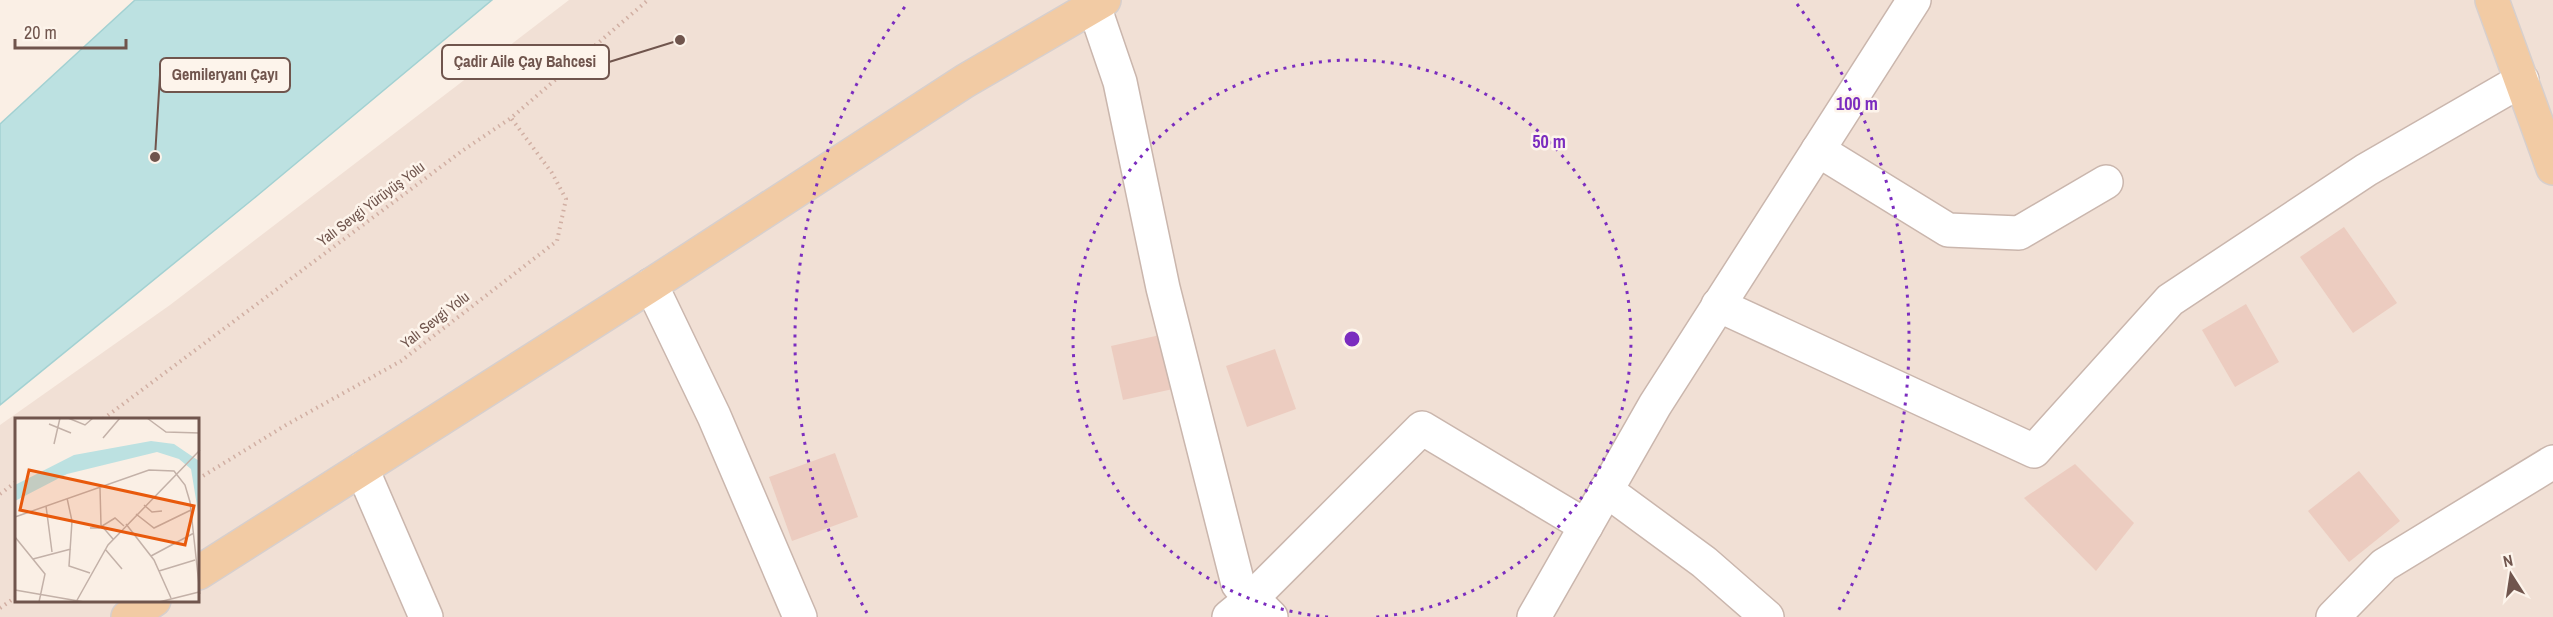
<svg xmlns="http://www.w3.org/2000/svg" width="2553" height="617" font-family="'Archivo Narrow',sans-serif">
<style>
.residential{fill:#f1e0d5;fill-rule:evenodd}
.water{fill:#bce1e1;stroke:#a3d1d2;stroke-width:1.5}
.building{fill:#ecccc0}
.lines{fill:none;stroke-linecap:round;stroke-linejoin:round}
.minor-casing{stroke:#cab6ad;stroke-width:36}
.tertiary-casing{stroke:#cab6ad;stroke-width:36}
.primary-casing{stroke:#d7cfcd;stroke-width:36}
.path{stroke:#d1afa3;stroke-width:4;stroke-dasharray:1.5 4.5;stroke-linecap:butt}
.minor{stroke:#fff;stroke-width:33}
.tertiary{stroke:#fff;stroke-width:33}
.primary{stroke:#f2cba4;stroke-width:33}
.ring{fill:none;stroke:#7b2cbf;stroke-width:3;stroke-dasharray:3 6}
.labels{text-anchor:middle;stroke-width:5;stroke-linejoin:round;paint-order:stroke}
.street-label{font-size:15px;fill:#70554d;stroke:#fdf4eb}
.inset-road{fill:none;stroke:#c3b1a8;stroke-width:1.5}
.view{fill:#e8590c;fill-opacity:0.15;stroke:#e8590c;stroke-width:3}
.inset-edge{fill:none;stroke:#70554d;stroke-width:3}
.centre{fill:#7b2cbf;stroke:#fdf4eb;stroke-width:3}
.ring-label{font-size:18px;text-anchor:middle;font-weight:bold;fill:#7b2cbf;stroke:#fdf4eb;stroke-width:5;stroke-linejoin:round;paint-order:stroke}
.leader{fill:none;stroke:#70554d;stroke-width:2}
.callout-dot{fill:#70554d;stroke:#fdf4eb;stroke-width:2}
.callout{fill:#fdf4eb;stroke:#70554d;stroke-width:2}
.callout-label{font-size:16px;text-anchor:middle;font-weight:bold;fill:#70554d}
</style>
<rect width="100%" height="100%" fill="#faefe5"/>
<path class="residential" d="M569,0H2553V617H0V425L170,305ZM16,419H198V600H16Z"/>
<polygon class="water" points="135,0 492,0 258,195 0,405 0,124"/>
<g class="building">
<polygon points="2344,227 2397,303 2353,333 2300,257"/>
<polygon points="2246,304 2279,362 2235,387 2202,330"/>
<polygon points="1160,335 1173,389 1123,400 1111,346"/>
<polygon points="1275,349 1296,409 1247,427 1226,366"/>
<polygon points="835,453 858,517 792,541 769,477"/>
<polygon points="2075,464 2134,523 2096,571 2024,498"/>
<polygon points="2359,471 2400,521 2349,562 2308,511"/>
</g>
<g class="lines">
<defs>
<g id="minor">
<polyline points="1094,6 1120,82 1163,288 1238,584 1271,617"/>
<polyline points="1818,150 1948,230 2019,233 2106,182"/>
<polyline points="651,285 714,416 800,617"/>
<polyline points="1718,305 2034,451 2170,300 2366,170 2522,80"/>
<polyline points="362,469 426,617"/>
<polyline points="1606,490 1704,562 1767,617"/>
<polyline points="1229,617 1252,598 1422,428 1586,526"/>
<polyline points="2333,617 2384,565 2553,462"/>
</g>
<polyline id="tertiary" points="1534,617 1655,405 1914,0"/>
<g id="primary">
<polyline points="2492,0 2553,168"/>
<polyline points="198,573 651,285 965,81 1104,0"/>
<polyline points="128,617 154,600"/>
</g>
</defs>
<use href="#minor" class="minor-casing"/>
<use href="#tertiary" class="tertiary-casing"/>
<use href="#primary" class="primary-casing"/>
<g class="path">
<polyline points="103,419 462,151 511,118 648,0"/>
<polyline points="198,479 286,425 401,361 557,241 566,199 552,173 511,118"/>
<polyline points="0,494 16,482"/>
<polyline points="0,608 16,597"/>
</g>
<use href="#minor" class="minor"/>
<use href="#tertiary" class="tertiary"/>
<use href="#primary" class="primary"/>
</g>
<g class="ring">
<path d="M1328 617A279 279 0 1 1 1376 617"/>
<path d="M867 613A557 557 0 0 1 907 4M1797 4A557 557 0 0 1 1837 613"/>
</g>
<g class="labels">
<g class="street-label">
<text transform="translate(371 204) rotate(-37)" y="5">Yalı Sevgi Yürüyüş Yolu</text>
<text transform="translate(435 320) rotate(-38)" y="5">Yalı Sevgi Yolu</text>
</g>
</g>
<g transform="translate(15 418)">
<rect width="184" height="184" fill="#faefe5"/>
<path d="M136,23L159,26L184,43V100L176,51L164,41L142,34L52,56L0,83V67L59,37Z" fill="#bce1e1"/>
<path class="inset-road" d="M53,0L70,7L78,0M132,0L151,14L185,15M34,6L56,15M88,20L105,0M39,26L45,0M85,70L86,107L98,121M52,80L57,103L54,148L75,155M129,87L137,94L147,93M31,88L37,134M121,96L139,110L176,92M0,99L134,52L159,53L170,67L175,84L185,176M111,106L139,142L156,180M75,110H84L100,100L109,108M0,119L30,156L24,184M90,131L107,151M136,138L179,115M18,141L56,131M144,153L180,142M0,172L69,184M61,184L93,127L185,32M144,184L184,174"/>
<path class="view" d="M14,52L179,88L170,127L5,92Z"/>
<rect width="184" height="184" class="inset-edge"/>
</g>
<circle cx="1352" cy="339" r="9" class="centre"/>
<g class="ring-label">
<text x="1857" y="110">100 m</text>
<text x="1549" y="148">50 m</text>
</g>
<path class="leader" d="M680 40L609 62M155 157L160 75"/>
<g class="callout-dot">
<circle cx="680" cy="40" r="6"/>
<circle cx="155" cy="157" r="6"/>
</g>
<g class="callout">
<rect x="442" y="45" width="167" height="34" rx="6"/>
<rect x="160" y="58" width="130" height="34" rx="6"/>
</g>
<g class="callout-label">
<text x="525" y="67">Çadir Aile Çay Bahcesi</text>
<text x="225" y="80">Gemileryanı Çayı</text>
</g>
<g transform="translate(2511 575) rotate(348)" stroke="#fdf4eb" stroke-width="4.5" paint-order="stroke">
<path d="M0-4.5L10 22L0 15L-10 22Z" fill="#70554d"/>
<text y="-9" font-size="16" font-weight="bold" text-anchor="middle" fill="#70554d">N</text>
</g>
<path d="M15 39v9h111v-9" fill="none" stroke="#70554d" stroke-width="3"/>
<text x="24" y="39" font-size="18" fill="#70554d" stroke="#fdf4eb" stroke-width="4.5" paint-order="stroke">20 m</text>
</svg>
